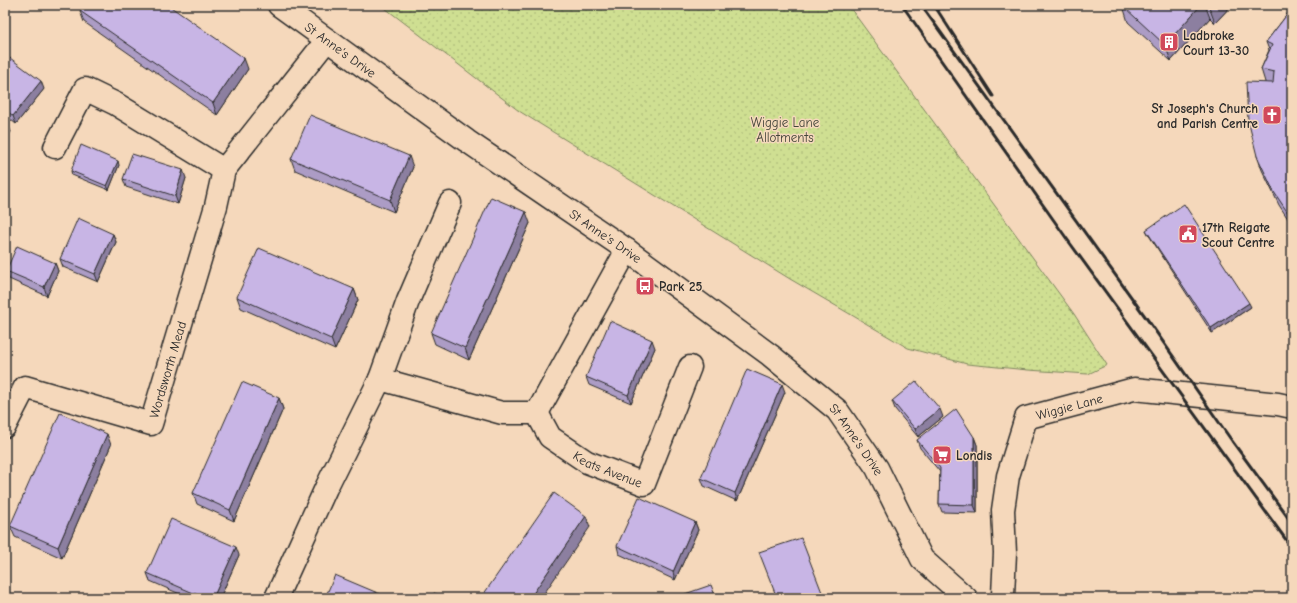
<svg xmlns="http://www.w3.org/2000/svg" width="1297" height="603" font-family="'Comic Neue',sans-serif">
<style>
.garden{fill:url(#garden-dots);stroke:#7d855e}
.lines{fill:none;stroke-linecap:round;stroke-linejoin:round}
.minor-casing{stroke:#2b2b2b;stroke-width:25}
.minor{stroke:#f5d8bb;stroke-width:22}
.rail{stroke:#2b2b2b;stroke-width:3}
.wall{fill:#ac9cc5;stroke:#2b2b2b}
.shaded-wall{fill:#8c7fa0;stroke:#2b2b2b}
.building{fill:#c8b5e5;stroke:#2b2b2b}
.labels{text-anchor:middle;stroke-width:3;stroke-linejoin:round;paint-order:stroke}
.poi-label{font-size:13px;font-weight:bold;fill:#2b2b2b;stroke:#f5d8bb;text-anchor:start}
.street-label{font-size:13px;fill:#2b2b2b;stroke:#f5d8bb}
.park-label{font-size:13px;fill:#44463a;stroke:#f5d8bb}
</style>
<defs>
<pattern id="garden-dots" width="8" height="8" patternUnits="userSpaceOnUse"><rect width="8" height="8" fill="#cfdf92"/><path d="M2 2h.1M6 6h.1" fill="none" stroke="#b2c07e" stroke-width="1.8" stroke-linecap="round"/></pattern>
</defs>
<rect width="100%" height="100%" fill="#f5d8bb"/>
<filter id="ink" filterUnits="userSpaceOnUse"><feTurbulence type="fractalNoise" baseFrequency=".025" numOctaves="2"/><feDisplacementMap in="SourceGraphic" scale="8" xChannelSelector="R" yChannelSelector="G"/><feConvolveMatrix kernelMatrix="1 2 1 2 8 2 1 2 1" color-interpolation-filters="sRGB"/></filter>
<g filter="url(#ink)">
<polygon class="garden" points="381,5 848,5 1074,314 1107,365 1088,374 1028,370 967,364 908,348 790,279 519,111"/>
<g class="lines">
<defs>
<g id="minor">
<path id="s1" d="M279,5L467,141L627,250L770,355L837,410L877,468L922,559L966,598"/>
<polyline points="55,147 85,89 116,104 224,170"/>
<polyline points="380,379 408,301 450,203"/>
<path id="s2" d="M537,413L550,437L587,462L644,484L690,367"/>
<path id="s3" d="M5,426L25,387L151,424L216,206L224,170L327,40"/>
<path id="s4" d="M1003,595L1005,553L1003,510L1008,476L1026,418L1134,389L1278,404L1292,407"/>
<polyline points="276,598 326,488 380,379 502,413 537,413 627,250"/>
</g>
</defs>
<use href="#minor" class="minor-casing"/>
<use href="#minor" class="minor"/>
<g class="rail">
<polyline points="902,5 1067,239 1292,548"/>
<polyline points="921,5 1152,326 1232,441 1292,523"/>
<polyline points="934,5 993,96"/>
</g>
</g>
<g class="wall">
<polygon points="1124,5 1232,5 1215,23 1210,18 1171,61 1128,22 1123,6"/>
<polygon points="1292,8 1292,225 1279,205 1262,170 1257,156 1265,82 1261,69 1269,50 1266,42"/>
<polygon points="80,11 248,69 217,115 84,22"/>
<polygon points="5,65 44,89 16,124 5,115"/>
<polygon points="291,159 413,167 394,212 295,170"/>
<polygon points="119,165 109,190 72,175 71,171"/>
<polygon points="186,178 178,204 126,187 123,179"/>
<polygon points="530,223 469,360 435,344 431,333"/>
<polygon points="1146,230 1251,307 1212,333 1148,234"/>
<polygon points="113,234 116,242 98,282 63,267 60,259"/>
<polygon points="55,263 58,271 47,296 9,279 6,271"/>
<polygon points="354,289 358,300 335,350 241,308 237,297"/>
<polygon points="655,348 631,403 589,385 586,377"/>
<polygon points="785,392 737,501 704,486 701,478"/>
<polygon points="279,398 283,409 234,521 197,504 193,493"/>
<polygon points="892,401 943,417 918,437 895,409"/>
<polygon points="974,437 977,445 977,513 942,512 939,504 940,472 920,448 917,440"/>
<polygon points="111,445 62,558 15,537 10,526"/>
<polygon points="695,522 698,530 675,580 619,554 617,546"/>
<polygon points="239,555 220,598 189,598 150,581 147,573"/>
</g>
<g class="shaded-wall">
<polygon points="1201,5 1205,5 1210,18 1171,61 1165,45"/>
<polygon points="1211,5 1232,5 1215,23 1209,7"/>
<polygon points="244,58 248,69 217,115 213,103"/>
<polygon points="41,81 44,89 16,124 13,116"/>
<polygon points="8,124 11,132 5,139 5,128"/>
<polygon points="409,156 413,167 394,212 390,200"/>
<polygon points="118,161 119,165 109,190 107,186"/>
<polygon points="183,170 186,178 178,204 175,196"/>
<polygon points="526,212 530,223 469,360 465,348"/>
<polygon points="113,234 116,242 98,282 95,274"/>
<polygon points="55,263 58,271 47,296 44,287"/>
<polygon points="354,289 358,300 335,350 331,339"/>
<polygon points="1249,303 1251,307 1212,333 1211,328"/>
<polygon points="652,340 655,348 631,403 628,395"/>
<polygon points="782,384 785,392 737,501 735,493"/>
<polygon points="279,398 283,409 234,521 230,510"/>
<polygon points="940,409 943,417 918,437 915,429"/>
<polygon points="107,434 111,445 62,558 58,547"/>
<polygon points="974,437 977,445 977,513 974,505"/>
<polygon points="586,516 590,527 541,598 530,598"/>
<polygon points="695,522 698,530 675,580 673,572"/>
<polygon points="236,547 239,555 220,598 213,598"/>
<polygon points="380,594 382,598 378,598"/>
</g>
<g class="building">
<polygon points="84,5 168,5 244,58 213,103 80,11"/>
<polygon points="1124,5 1201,5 1165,45 1123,6"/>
<polygon points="1207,5 1211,5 1209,7"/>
<polygon points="1292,8 1292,219 1274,192 1257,156 1248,120 1246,82 1273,83 1274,72 1261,69 1272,45 1266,42"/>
<polygon points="10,58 41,81 13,116 5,109 5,65"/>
<polygon points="310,115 409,156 390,200 291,159"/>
<polygon points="5,122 8,124 5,128"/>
<polygon points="81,145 118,161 107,186 71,171"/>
<polygon points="132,154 183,170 175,196 123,179"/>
<polygon points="491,197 526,212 465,348 431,333"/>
<polygon points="1184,204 1249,303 1211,328 1146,230"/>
<polygon points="78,218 113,234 95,274 60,259"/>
<polygon points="17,246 55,263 44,287 6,271"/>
<polygon points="259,248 354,289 331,339 237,297"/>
<polygon points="610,321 652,340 628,395 586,377"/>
<polygon points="747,369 782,384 735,493 701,478"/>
<polygon points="916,381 940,409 915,429 892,401"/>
<polygon points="242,382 279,398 230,510 193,493"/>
<polygon points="956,409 974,437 974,505 939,504 940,468 917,440"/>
<polygon points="60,413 107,434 58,547 10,526"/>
<polygon points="554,493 586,516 530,598 481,598"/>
<polygon points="639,497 695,522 673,572 617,546"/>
<polygon points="171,519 236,547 213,598 205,598 147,573"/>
<polygon points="801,538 823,595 825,598 777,598 759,552"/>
<polygon points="335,575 380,594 378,598 325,598"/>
<polygon points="711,585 716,598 686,598 685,594"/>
<polygon points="434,593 446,598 432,598"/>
</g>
</g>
<defs>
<symbol id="building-square" viewBox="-11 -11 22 22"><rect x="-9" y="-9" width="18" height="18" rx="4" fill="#d1495b" stroke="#f5d8bb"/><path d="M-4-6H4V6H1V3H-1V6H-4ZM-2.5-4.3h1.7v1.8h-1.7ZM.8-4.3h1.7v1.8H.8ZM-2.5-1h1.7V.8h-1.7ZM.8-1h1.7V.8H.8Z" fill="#fff"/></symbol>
<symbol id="church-square" viewBox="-11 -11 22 22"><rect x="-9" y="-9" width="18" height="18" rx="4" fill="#d1495b" stroke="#f5d8bb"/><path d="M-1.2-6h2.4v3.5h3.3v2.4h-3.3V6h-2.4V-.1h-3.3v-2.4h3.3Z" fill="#fff"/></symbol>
<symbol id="civic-square" viewBox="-11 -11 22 22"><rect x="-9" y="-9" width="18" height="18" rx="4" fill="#d1495b" stroke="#f5d8bb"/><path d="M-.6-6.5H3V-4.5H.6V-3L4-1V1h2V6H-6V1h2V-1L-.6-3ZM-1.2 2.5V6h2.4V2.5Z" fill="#fff"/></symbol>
<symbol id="bus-square" viewBox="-11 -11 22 22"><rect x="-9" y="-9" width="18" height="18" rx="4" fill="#d1495b" stroke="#f5d8bb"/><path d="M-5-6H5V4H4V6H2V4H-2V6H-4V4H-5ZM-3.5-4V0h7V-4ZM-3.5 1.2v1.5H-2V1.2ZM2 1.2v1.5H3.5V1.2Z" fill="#fff"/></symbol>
<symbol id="supermarket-square" viewBox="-11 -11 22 22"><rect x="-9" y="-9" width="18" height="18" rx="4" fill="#d1495b" stroke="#f5d8bb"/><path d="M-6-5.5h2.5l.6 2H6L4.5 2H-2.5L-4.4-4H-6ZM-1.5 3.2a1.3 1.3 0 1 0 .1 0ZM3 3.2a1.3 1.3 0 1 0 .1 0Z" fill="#fff"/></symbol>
</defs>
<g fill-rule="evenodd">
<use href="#building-square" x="1158" y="31" width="22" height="22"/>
<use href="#church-square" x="1261" y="104" width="22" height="22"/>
<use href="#civic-square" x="1177" y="223" width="22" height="22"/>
<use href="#bus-square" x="634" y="275" width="22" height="22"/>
<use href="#supermarket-square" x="931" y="444" width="22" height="22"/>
</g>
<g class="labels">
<g class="poi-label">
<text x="1183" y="40">Ladbroke<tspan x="1183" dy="15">Court 13-30</tspan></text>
<text x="1258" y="113" text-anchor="end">St Joseph's Church<tspan x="1258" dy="15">and Parish Centre</tspan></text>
<text x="1202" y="232">17th Reigate<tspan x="1202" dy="15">Scout Centre</tspan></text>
<text x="659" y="291">Park 25</text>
<text x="956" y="460">Londis</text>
</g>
<g class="street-label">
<text dy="5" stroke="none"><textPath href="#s1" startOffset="76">St Anne's Drive</textPath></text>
<text dy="5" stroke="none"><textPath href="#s1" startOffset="400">St Anne's Drive</textPath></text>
<text dy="5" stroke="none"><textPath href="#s3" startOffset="232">Wordsworth Mead</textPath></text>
<text dy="5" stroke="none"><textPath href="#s4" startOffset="225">Wiggie Lane</textPath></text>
<text dy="5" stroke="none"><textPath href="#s1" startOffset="725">St Anne's Drive</textPath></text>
<text dy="5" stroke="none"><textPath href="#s2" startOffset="94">Keats Avenue</textPath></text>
</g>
<g class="park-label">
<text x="785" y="127">Wiggie Lane<tspan x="785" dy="15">Allotments</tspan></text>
</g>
</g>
<rect width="1297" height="603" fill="none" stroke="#f5d8bb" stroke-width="20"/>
<rect x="10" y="10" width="1277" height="583" fill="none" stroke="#2b2b2b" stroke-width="1.5" filter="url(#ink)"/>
</svg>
